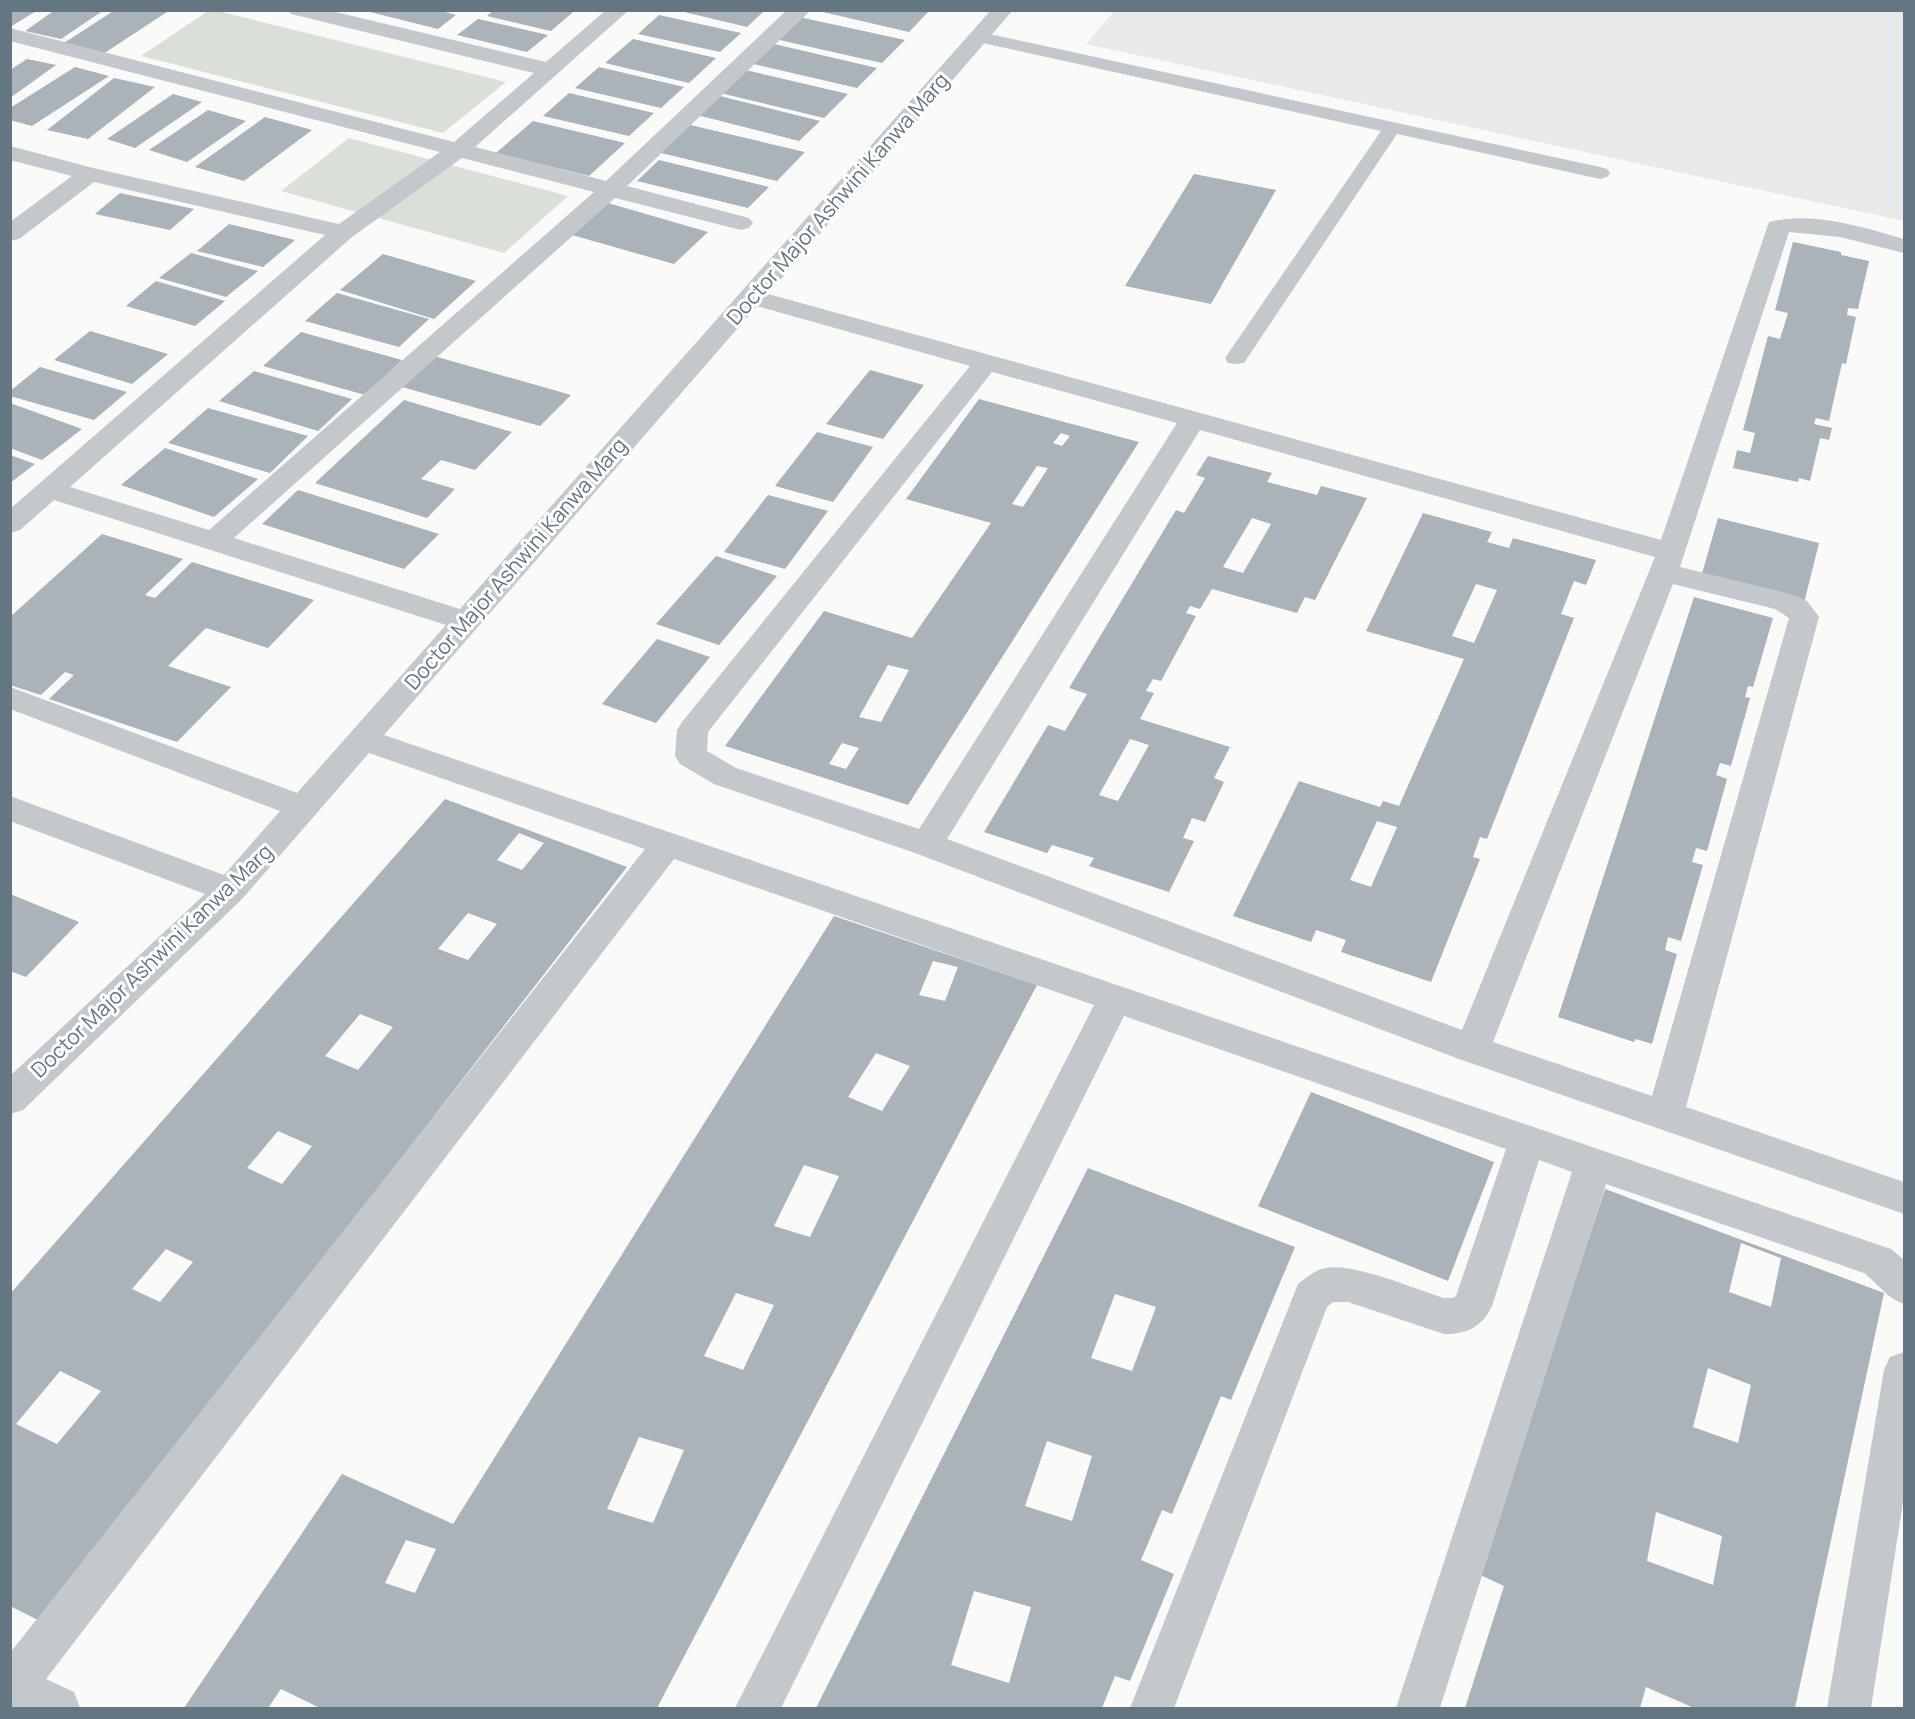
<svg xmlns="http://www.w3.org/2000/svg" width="1915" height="1719" font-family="Manrope,sans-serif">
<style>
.built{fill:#e8e9e9}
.green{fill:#dadfd7}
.building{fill:#aab3b9;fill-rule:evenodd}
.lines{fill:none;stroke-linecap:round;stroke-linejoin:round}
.service{fill:#c3c8cc;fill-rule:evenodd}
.minor{fill:#c3c8cc;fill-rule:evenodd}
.labels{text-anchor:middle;stroke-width:6;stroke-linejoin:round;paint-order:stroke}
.street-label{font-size:21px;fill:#657683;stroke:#fff}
</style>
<rect width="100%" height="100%" fill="#fafaf8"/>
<polygon class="built" points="1115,10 1904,11 1904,221 1086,44"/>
<g class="green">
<polygon points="208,11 218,11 506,82 443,133 141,56"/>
<polygon points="349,138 568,196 504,253 281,191"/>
</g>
<g class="building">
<polygon points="10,10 38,10 10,27"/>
<polygon points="55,10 104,10 61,39 25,31"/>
<polygon points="115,10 170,10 103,54 64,43"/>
<polygon points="362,10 438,10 456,15 438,29"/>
<polygon points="494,10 565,10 573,12 551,31 487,16"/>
<polygon points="676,10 765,10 747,27"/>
<polygon points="814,10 930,10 909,32"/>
<polygon points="659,15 741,33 720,52 638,34"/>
<polygon points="799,17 905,40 882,63 775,39"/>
<polygon points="478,19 548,35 527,52 457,35"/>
<polygon points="633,39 716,58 689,83 605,63"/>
<polygon points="770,43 877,68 857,88 749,63"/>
<polygon points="27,59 56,65 10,98 10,70"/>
<polygon points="75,67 109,76 32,126 10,120 10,108"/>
<polygon points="599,67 684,87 661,108 575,88"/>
<polygon points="741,69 848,94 824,118 716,92"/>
<polygon points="114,78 155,87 88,139 47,130"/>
<polygon points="569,93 654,113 629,136 543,116"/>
<polygon points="173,94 202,102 135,148 107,139"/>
<polygon points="716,95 820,121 799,141 693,114"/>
<polygon points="208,110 246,121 187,162 149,150"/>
<polygon points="265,117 312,130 244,181 195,167"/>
<polygon points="533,121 625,143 589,176 496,153"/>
<polygon points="686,124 805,152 777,181 657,152"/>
<polygon points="659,160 769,187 748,208 637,181"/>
<polygon points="1194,174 1276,190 1211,304 1125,286"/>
<polygon points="120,193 194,209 170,230 95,214"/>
<polygon points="608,203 708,232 674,264 572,235"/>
<polygon points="229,224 295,240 263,267 197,251"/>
<polygon points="1793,242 1841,252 1841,255 1869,261 1858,309 1848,308 1847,315 1856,317 1846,364 1842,363 1829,421 1816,418 1814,424 1832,428 1829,440 1820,438 1810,481 1799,478 1798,482 1733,468 1737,450 1750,453 1755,433 1743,430 1768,336 1780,339 1788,313 1775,310"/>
<polygon points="191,253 258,271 226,297 159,278"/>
<polygon points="383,254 476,281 434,319 340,290"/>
<polygon points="156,281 225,301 195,326 126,306"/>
<polygon points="337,293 429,319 399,347 305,321"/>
<polygon points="90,331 168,354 132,384 54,360"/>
<polygon points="301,332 402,360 365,395 263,366"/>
<polygon points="434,356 571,395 540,426 402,387"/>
<polygon points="40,367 127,392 94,420 10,396 10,391"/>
<polygon points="870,370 924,385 883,439 826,424"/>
<polygon points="254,371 352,399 318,431 219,401"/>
<path d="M979,399L1139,442L908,805L725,746L824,611L912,638L991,523L906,499ZM1061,433L1070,436L1062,446L1053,443ZM1037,466L1048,468L1023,507L1012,504ZM888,665L909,670L881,722L859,717ZM842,743L859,748L846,769L829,764Z"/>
<polygon points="404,400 512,432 475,470 441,460 421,479 455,489 427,518 315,483"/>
<polygon points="10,403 82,429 42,460 10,448"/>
<polygon points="208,408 308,436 270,473 168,443"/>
<polygon points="817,432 873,447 833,502 775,486"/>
<polygon points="165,448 258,479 214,517 121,485"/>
<polygon points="10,455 35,464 10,483"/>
<path d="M1208,456L1272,473L1267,482L1317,495L1321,486L1367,498L1315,600L1305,597L1297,613L1212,589L1200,609L1190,606L1186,613L1196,616L1161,681L1153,679L1146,691L1154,693L1140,719L1230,747L1214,778L1224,782L1205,822L1192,818L1183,838L1194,841L1169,892L1089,866L1094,858L1052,845L1047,853L984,832L1048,725L1065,731L1087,694L1069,688L1176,510L1184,513L1205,478L1196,475ZM1252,518L1271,524L1243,573L1223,567ZM1130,739L1149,745L1118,801L1099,795Z"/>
<polygon points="298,490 439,534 404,569 262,524"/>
<polygon points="768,495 828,511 785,569 724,552"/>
<path d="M1423,513L1492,532L1487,542L1509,548L1513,538L1596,560L1586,585L1574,581L1561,614L1574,618L1487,839L1480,837L1473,857L1480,859L1431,982L1341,952L1346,940L1316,930L1311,942L1233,916L1299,781L1380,807L1383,801L1399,806L1464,659L1366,631ZM1476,584L1497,590L1474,643L1452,636ZM1377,821L1397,827L1371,887L1350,880Z"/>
<polygon points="1718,518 1819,543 1804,603 1701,577"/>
<polygon points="102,534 183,559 145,595 155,598 192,562 314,600 268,648 206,628 168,666 231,687 177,742 49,699 74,675 65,672 41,695 10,685 10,617"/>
<polygon points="716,556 777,576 719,645 656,624"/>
<polygon points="1694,597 1773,618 1753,687 1748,686 1745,697 1750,698 1731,766 1720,763 1716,775 1727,779 1707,851 1696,848 1692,862 1703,865 1681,941 1668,937 1665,950 1677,954 1652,1044 1636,1039 1634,1042 1558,1017"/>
<polygon points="657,639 710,657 656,723 602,704"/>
<path d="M445,799L627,867L42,1622L10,1606V1294ZM519,833L544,843L522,870L497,860ZM468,913L497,924L468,960L438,949ZM360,1014L393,1027L358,1070L325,1056ZM278,1131L312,1146L282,1184L247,1168ZM166,1249L193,1262L160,1302L132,1289ZM60,1371L101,1391L57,1444L16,1424Z"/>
<polygon points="10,894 79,922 26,977 10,971"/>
<path d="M834,916L1037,985L657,1708H320L281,1689L268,1708H184L342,1474L453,1524ZM933,961L958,967L945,1001L919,995ZM876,1053L910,1066L882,1111L848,1097ZM804,1165L839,1176L810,1237L774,1226ZM736,1293L774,1305L743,1370L704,1356ZM639,1437L684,1450L653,1523L607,1509ZM406,1540L436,1549L415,1593L385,1583Z"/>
<polygon points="1311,1092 1494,1162 1448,1281 1258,1206"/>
<path d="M1088,1168L1295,1247L1231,1400L1221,1396L1172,1514L1162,1510L1141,1560L1174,1574L1130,1681L1115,1676L1102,1708H816ZM1115,1294L1156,1307L1132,1371L1091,1358ZM1047,1441L1092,1456L1072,1521L1025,1506ZM974,1591L1031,1607L1009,1683L951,1665Z"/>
<path d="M1605,1189L1884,1293L1795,1708H1694L1646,1687L1640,1708H1465L1504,1586L1478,1574ZM1741,1243L1781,1258L1771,1307L1729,1292ZM1708,1368L1751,1385L1738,1443L1693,1427ZM1656,1512L1722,1536L1713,1585L1647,1561Z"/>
</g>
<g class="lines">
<polygon class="service" points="980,32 1600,167 1607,169 1610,173 1607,177 1600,179 1397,134 1244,363 1236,364 1228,363 1225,358 1381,131 974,41 971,37 974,33"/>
<g class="minor">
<path d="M288,10H327L546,62L606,10H629L475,147L606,181L787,10L810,11L627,186L749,218L753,223L749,228L741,230L615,198L234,538L460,609L991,10H1013L768,294L1661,540L1769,222C1815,211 1861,227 1904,239V253L1840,237L1789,232L1680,567L1794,595L1807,601L1819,617L1686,1107L1904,1182V1214L1459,1059L915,853L714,784L680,764L675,756L677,730L682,722L970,366L757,306L384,735L1891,1249L1904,1260V1304C1888,1299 1878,1284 1864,1273L1606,1184L1440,1708H1396L1572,1172L1539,1160L1492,1306C1482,1327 1467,1334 1444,1334L1348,1302H1333L1327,1307L1174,1708H1130L1298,1284C1307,1277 1315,1270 1326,1268C1355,1263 1415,1289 1444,1298H1452L1456,1296L1506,1149L1124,1016L781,1708H735L1094,1005L674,859L46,1679L74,1692L80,1708H10V1653L645,849L369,753L242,899L23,1110L10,1114V1076L205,894L10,821V796L224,875L280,811L10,709V687L297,793L446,625L54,500L20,530L10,533V509L325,235L94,182L19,239L10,241V222L72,176L10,160V146L93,168L339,224L440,152L10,41V28L454,142L534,73L291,14ZM462,158L594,192L209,530L70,487L352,237ZM992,372L1177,423L919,829L736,768L707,751L708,732ZM1200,430L1655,557L1462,1030L947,839ZM1673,584L1775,609L1789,618L1652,1096L1493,1042Z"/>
<polygon points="1904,1352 1904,1496 1871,1708 1827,1708 1884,1370 1890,1357"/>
</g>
</g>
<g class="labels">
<g class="street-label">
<text transform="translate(838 199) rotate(-49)" y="7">Doctor Major Ashwini Kanwa Marg</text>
<text transform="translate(516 564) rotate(-49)" y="7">Doctor Major Ashwini Kanwa Marg</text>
<text transform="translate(152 961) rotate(-44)" y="7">Doctor Major Ashwini Kanwa Marg</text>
</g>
</g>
<rect width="1915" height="1719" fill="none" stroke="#657683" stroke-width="24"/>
</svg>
